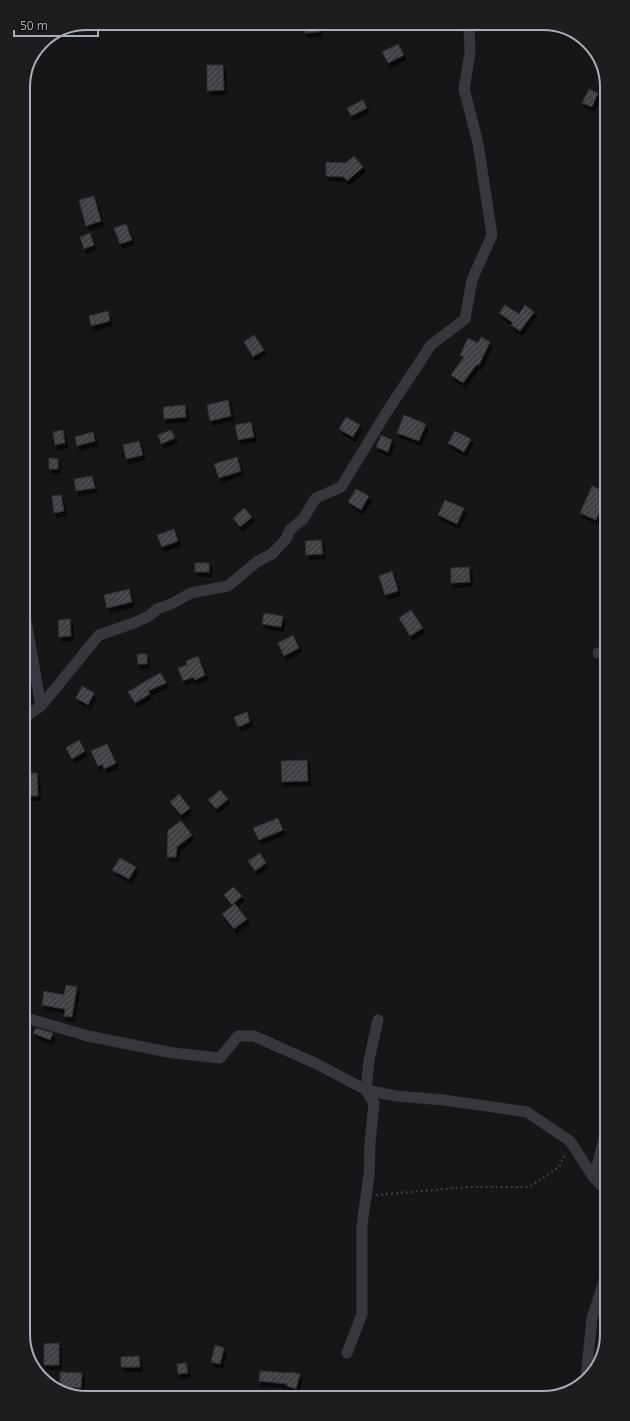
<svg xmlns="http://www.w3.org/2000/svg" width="630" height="1421" font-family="'Open Sans',sans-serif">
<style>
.building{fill:url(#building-hatch);stroke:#303034;filter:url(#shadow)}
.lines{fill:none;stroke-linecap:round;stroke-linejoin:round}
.path{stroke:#3d3f44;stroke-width:2;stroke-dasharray:2 3;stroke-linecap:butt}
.minor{stroke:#37383d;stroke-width:11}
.rim{fill:none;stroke:#a8adb8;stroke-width:2}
</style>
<defs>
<pattern id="building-hatch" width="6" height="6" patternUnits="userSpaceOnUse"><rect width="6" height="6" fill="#404145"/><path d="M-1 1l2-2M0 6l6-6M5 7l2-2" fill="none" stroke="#595a5e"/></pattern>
<filter id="shadow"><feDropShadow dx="2.5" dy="4.5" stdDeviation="0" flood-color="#0009"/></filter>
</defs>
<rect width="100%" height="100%" fill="#161618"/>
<g class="building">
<polygon points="304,23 318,23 319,32 305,33"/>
<polygon points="398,44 404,55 388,63 382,52"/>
<polygon points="207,65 223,65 224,90 207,91"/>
<polygon points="589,89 598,93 592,107 582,103"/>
<polygon points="363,100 367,108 351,116 347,108"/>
<polygon points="354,156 363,167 347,181 344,177 326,176 326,162 346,163"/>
<polygon points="94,196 101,221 86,226 79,200"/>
<polygon points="126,224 132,240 120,244 114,228"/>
<polygon points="90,233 94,245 84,249 80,237"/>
<polygon points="505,305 519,314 525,305 534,312 520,331 511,325 513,323 499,313"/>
<polygon points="108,311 110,321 91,326 89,316"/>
<polygon points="254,335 264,350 253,357 244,342"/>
<polygon points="481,337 490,342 479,365 477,364 463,383 451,375 464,357 460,355 468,338 478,343"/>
<polygon points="228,400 231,416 210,421 207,405"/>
<polygon points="185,405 186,417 164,419 163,407"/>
<polygon points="404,415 426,424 419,441 397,433"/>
<polygon points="346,417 360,425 353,437 339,429"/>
<polygon points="251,422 254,437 238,440 235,425"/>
<polygon points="63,430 65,443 55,445 53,432"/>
<polygon points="171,430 175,438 161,444 158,435"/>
<polygon points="455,431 471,439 464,452 448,443"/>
<polygon points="93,432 95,441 77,446 75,437"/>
<polygon points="381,435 392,440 388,452 376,447"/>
<polygon points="139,441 143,455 126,459 123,445"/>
<polygon points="237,457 241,471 219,478 214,464"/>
<polygon points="49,458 58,459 58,469 49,469"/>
<polygon points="92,476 95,488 76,491 74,479"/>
<polygon points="592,486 605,492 605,501 596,520 580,513"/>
<polygon points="356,489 369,496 361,510 348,502"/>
<polygon points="61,495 64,511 54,513 52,496"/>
<polygon points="445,500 464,508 457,524 438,515"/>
<polygon points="244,508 252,517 240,527 233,518"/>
<polygon points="174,529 178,541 162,547 157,535"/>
<polygon points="321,540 323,554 306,555 305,541"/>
<rect x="195" y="563" width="14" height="9"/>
<polygon points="469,567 470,582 451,583 451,568"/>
<polygon points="392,571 398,591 385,595 379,576"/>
<polygon points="129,589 132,602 107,608 104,595"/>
<polygon points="411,610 423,628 410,636 399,618"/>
<polygon points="264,613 283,616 281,627 262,624"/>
<polygon points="70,619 71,636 59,637 58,620"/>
<polygon points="293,635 299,648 284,656 278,643"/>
<polygon points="137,654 147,654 147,664 138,664"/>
<polygon points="198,656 205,675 195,680 193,677 183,681 178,668 187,665 186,661"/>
<polygon points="161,673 166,683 148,691 150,694 135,703 128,692 149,679"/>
<polygon points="82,686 94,693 88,705 76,698"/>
<polygon points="247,712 250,722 238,727 234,717"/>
<polygon points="79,740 85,751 72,759 66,748"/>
<polygon points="107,744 116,763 104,769 102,764 98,766 91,751"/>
<polygon points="307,760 308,781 282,782 281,761"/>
<polygon points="25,773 37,773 38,796 25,796"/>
<polygon points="220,790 228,799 216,809 208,800"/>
<polygon points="179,794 190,808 181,815 170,802"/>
<polygon points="278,818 283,830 259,840 253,828"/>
<polygon points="181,821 192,835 177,847 176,857 167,857 168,830"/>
<polygon points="260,853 266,863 255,871 248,861"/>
<polygon points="120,858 136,867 129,879 112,870"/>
<polygon points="233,887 242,896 232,905 224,895"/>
<polygon points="235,904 247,919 234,929 222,914"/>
<polygon points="66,985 77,987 72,1017 64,1016 65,1009 42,1005 44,991 64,995"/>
<polygon points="36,1028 53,1033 50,1040 33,1033"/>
<polygon points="59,1343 59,1365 44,1365 44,1344"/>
<polygon points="215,1345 224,1348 220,1364 211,1362"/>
<polygon points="139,1356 140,1367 121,1367 121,1357"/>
<polygon points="186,1363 188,1373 178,1374 177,1364"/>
<polygon points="260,1371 290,1373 290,1372 300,1374 296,1389 287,1386 287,1384 259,1381"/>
<polygon points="60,1372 82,1373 81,1388 60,1387"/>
</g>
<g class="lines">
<polyline class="path" points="376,1195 468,1187 529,1187 559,1167 565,1155"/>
<g class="minor">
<polyline points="25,616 41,706"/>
<polyline points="598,653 605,652"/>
<polyline points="25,717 41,706 99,635 134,623 149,616 157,609 171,604 191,593 228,586 258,561 272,554 286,539 290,530 303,519 316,498 341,487 388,410 431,345 465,319 472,280 492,235 478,143 464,89 470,53 469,23"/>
<polyline points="26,1018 88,1036 173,1053 220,1058 238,1036 254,1036 317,1064 366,1090 396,1096 444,1100 527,1112 570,1141 594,1178 607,1190"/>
<polyline points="594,1178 606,1131"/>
<polyline points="347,1353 362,1314 362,1224 369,1176 370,1143 374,1103 366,1090 369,1060 378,1020"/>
<polyline points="586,1378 592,1318 607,1272"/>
</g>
</g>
<path d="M0 0H630V1421H0ZM87 30H543A57 57 0 0 1 600 87V1334A57 57 0 0 1 543 1391H87A57 57 0 0 1 30 1334V87A57 57 0 0 1 87 30Z" fill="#1d1d20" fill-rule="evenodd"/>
<path class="rim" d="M87 30H543A57 57 0 0 1 600 87V1334A57 57 0 0 1 543 1391H87A57 57 0 0 1 30 1334V87A57 57 0 0 1 87 30Z"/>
<path d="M14 30v6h84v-6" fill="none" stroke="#a8adb8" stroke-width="2"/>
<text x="20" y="30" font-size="12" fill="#a8adb8" stroke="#111113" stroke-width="3" paint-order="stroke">50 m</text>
</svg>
